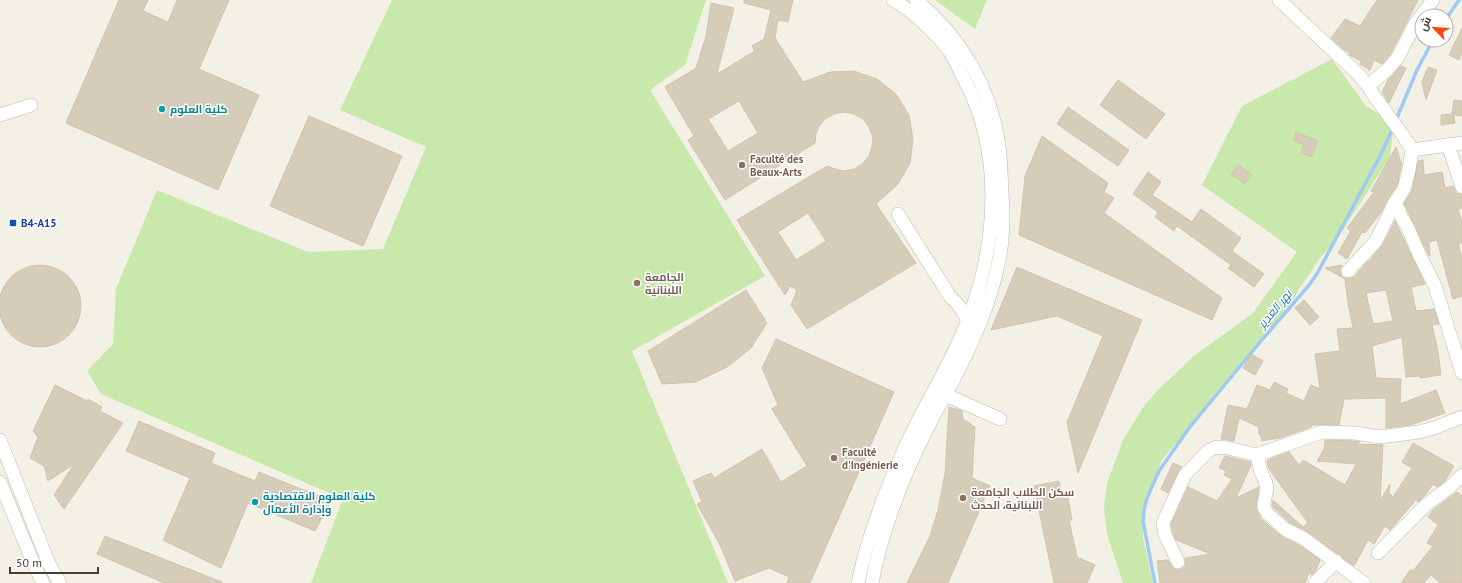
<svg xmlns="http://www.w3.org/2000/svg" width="1462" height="583" font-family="'PT Sans',Cairo,sans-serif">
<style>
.green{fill:#c9e9ac}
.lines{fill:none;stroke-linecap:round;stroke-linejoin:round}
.stream{stroke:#9ecaf3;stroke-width:3.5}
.building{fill:#d5cdba;stroke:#d0c5ad;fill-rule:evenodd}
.minor-casing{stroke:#bfb9a7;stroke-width:14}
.minor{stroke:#fff;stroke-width:13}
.culture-dot{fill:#0f9aa8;stroke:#fff;stroke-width:1.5}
.education-dot{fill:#8d6e63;stroke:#fff;stroke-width:1.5}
.transit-dot{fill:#1a4fb4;stroke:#fff;stroke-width:1.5}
.labels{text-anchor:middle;stroke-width:3;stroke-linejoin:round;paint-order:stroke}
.culture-label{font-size:11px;font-weight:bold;fill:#0d838f;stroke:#fff;text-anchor:start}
.education-label{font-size:11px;font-weight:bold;fill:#785e54;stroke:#fff;text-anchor:start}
.transit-label{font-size:11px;font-weight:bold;fill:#164399;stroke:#fff;text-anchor:start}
.water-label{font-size:12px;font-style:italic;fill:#2970b6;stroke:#fff}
</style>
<rect width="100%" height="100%" fill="#f3f0e5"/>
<g class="green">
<polygon points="392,0 706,0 685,65 650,90 765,276 632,351 728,583 311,583 343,499 101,394 87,371 113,344 116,289 157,190 308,252 383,249 426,147 340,110"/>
<polygon points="935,0 987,0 975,29"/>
<polygon points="1332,59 1366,106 1394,123 1390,157 1339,236 1320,258 1299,289 1288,309 1161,461 1154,485 1143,509 1143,538 1153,583 1123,583 1107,534 1104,508 1107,483 1123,440 1144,406 1157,391 1195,355 1252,314 1297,252 1202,185 1242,106"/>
</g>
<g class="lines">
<g class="stream">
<polyline points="1446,19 1459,0"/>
<polyline points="1396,120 1417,70 1433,40"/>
<polyline points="1155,583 1143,521 1144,510 1147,498 1159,471 1189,428 1261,341 1310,284 1318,272 1380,156 1393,128"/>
</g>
</g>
<g class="building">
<polygon points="119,0 148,0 143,11 168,22 177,0 229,0 199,69 259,95 218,190 66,123"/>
<path d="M744,0H793L788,22L778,20L775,38L803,82L830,72L854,71L877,79L896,94L909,115L913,139L910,163L898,184L876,204L916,263L807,329L791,305L797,290L790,286L785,295L737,220L827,166L835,169L844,171L854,169L862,164L869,156L872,147L873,137L869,127L863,119L854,114L844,112L834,114L825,119L819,126L816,134L815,143L725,200L688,140L694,136L665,87L696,68L706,36L711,3L734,8L717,74L755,51L752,46L764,39L771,10L744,3ZM739,101L758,133L728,151L708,119ZM808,213L826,241L796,260L778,232Z"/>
<polygon points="1377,0 1418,0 1391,53 1382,64 1374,60 1370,70 1360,64 1361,61 1349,55 1350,53 1344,50 1331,38 1345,19 1360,26"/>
<polygon points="1462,28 1462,53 1459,60 1449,55"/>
<polygon points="1401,66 1406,68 1389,103 1382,92 1388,80"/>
<polygon points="1428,67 1437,70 1426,100 1422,82"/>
<polygon points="1118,80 1165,114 1146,139 1100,105"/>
<polygon points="1454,100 1462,101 1462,116 1454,115 1455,123 1441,125 1441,115 1452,114"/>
<polygon points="1068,107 1129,150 1118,166 1057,124"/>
<polygon points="309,116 402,156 363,246 270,206"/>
<polygon points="1296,132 1318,141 1311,157 1301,153 1304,145 1293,140"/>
<polygon points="1042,136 1108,183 1104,192 1114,198 1104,213 1222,298 1212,320 1019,235 1025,176"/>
<polygon points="1396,147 1401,163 1402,163 1397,186 1388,198 1382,211 1365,233 1362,232 1347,259 1338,253 1351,231 1347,228 1374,192 1371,191"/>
<polygon points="1423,160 1424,175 1442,172 1445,188 1453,186 1456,193 1462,195 1462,208 1458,209 1462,223 1462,243 1458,243 1462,258 1462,296 1453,299 1437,240 1429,242 1430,255 1429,256 1404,203 1412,191 1418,161"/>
<polygon points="1238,165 1252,175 1245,184 1231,174"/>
<polygon points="1148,172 1161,182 1152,195 1192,222 1201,209 1241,238 1232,251 1264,274 1254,287 1228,268 1231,265 1177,226 1174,231 1155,217 1158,212 1133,194"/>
<path d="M1395,221L1425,284L1411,287L1416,311L1434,309L1439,324L1432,325L1438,351L1441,375L1420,378V376L1406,377L1402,337L1372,346L1376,378L1401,379L1400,404L1436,390L1445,413L1410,425L1386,428V398L1344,399L1339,425H1312L1311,427L1280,438L1261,441L1262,437L1260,436L1261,434H1259V427L1239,418L1234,441L1221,439L1228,405L1247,409L1257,385L1270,390L1274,382L1288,389L1286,393L1304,401L1311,385L1320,389L1315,354L1340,351L1337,329L1353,328L1348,303L1345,279L1325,268L1342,265L1340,270L1342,277L1347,279L1354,277L1368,261L1371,260L1372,257L1382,246ZM1386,290L1393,321L1373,324L1366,293Z"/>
<circle cx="40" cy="306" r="41"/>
<polygon points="1017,267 1142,320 1078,473 1067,422 1103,336 1057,316 991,330"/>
<polygon points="746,290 767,323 751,348 727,367 696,382 662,384 648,351"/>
<polygon points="1304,300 1319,317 1310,325 1295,308"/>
<polygon points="776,339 894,392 810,583 787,583 789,577 769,568 735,581 720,545 697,504 702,502 693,481 711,473 714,478 762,449 781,482 807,466 772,409 778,405 762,368"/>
<polygon points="1251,354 1263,361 1255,375 1243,368"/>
<polygon points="55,385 87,401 88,399 102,407 100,411 123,423 64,509 54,495 74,464 48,481 44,466 30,458 38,437 33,431"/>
<polygon points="949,407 962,411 963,419 975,427 972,478 990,486 948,583 907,583 930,536 938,510 945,474"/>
<polygon points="139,421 215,453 211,463 255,481 259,472 331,501 315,531 248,503 221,568 163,540 190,478 126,451"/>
<polygon points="1325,440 1354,441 1360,442 1353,444 1383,445 1380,501 1390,484 1389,493 1393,497 1412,468 1402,462 1413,443 1454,466 1445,481 1437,487 1433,484 1425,495 1418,502 1416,500 1390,530 1385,526 1374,544 1368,540 1354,566 1308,532 1290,523 1272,506 1273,500 1303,527 1308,523 1269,469 1267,461 1270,459 1289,452 1299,465 1303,460 1345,485 1356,464 1317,461 1324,449"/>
<polygon points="1225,456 1250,462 1251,465 1236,498 1259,487 1256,508 1261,519 1281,536 1299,545 1320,560 1315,572 1312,575 1309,573 1305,583 1160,583 1157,561 1168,560 1173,568 1178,570 1182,569 1185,566 1186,562 1185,558 1211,554 1176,540 1173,533 1171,524 1188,487 1217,501 1232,479 1224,475 1226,471 1219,468"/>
<polygon points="1173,463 1182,467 1178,472 1168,493 1161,489"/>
<polygon points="1059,481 1063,499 1068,498 1072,520 1069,520 1077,557 1095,565 1087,583 1054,583 1034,486"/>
<polygon points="1457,492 1462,496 1462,583 1440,583 1431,575 1424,583 1401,583 1411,569 1413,571 1433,546 1427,543 1438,525 1428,517 1433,510"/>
<polygon points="105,536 222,582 222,583 164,583 97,554"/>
</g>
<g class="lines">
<defs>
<g id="minor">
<polyline points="1279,0 1356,72 1368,86 1375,97 1404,137 1412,150 1409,170 1404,189 1395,202 1376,241 1348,271"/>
<polyline points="1368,86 1389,68 1398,57 1415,24 1433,0"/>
<polyline points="0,115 31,105"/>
<polyline points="1448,145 1462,143"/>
<polyline points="1412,150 1448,145 1462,187"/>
<polyline points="1395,202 1402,218 1408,228 1419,254 1435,286 1462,373"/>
<polyline points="898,214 949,295 959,306 968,320 972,322"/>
<polyline points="946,395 1000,419"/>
<polyline points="0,440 49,564 60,583"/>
<polyline points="1257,455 1261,472 1266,483 1267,489 1264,503 1264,508 1268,514 1286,530 1303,538 1364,583"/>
<polyline points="0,482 35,567 43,583"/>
<polyline points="1378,553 1427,504 1450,487 1462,475"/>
<polyline points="1178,562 1165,535 1163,523 1185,475 1208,451 1216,447 1228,448 1257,455 1322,432 1355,433 1379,437 1419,432 1434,428 1462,417"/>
<path d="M858,583C868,534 887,488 907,443C926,402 951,364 967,322C997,246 1004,155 965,81C960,72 956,61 950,52C937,34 913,11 893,0"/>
<path d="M872,583C883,525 905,471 932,419C936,410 942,402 946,394C970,349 994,299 1001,248C1004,229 1003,210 1002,191C1001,176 1001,161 999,146C991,88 961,37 916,0"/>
<polyline points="1315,583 1336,561"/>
</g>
</defs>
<use href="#minor" class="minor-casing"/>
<use href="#minor" class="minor"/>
</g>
<g class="culture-dot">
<circle cx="162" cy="109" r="4"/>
<circle cx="255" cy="502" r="4"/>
</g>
<g class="education-dot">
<circle cx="742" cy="165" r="4"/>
<circle cx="637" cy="283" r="4"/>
<circle cx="834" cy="458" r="4"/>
<circle cx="963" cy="498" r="4"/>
</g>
<rect class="transit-dot" x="9" y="219" width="8" height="8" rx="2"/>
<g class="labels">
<g class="culture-label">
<text x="170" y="113">كلية العلوم</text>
<text x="263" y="500">كلية العلوم الاقتصادية<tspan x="263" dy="13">وإدارة الأعمال</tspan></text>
</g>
<g class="education-label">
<text x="750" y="163">Faculté des<tspan x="750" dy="13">Beaux-Arts</tspan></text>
<text x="645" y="281">الجامعة<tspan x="645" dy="13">اللبنانية</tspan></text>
<text x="842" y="456">Faculté<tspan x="842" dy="13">d'Ingénierie</tspan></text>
<text x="971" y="496">سكن الطلاب الجامعة<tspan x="971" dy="13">اللبنانية، الحدث</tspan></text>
</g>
<g class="transit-label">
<text x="21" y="227">B4-A15</text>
</g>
<g class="water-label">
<text transform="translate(1275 309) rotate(-50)" y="4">نهر الغدير</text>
</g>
</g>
<g transform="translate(1434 28) rotate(295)"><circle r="19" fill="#ffffff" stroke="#b5b3ae"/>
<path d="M0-3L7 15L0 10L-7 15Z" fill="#ff4710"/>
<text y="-6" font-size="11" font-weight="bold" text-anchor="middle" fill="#464034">ش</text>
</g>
<path d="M10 567v6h88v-6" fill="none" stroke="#464034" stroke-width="2"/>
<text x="16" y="567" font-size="12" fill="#464034" stroke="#ffffff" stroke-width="3" paint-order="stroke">50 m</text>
</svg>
